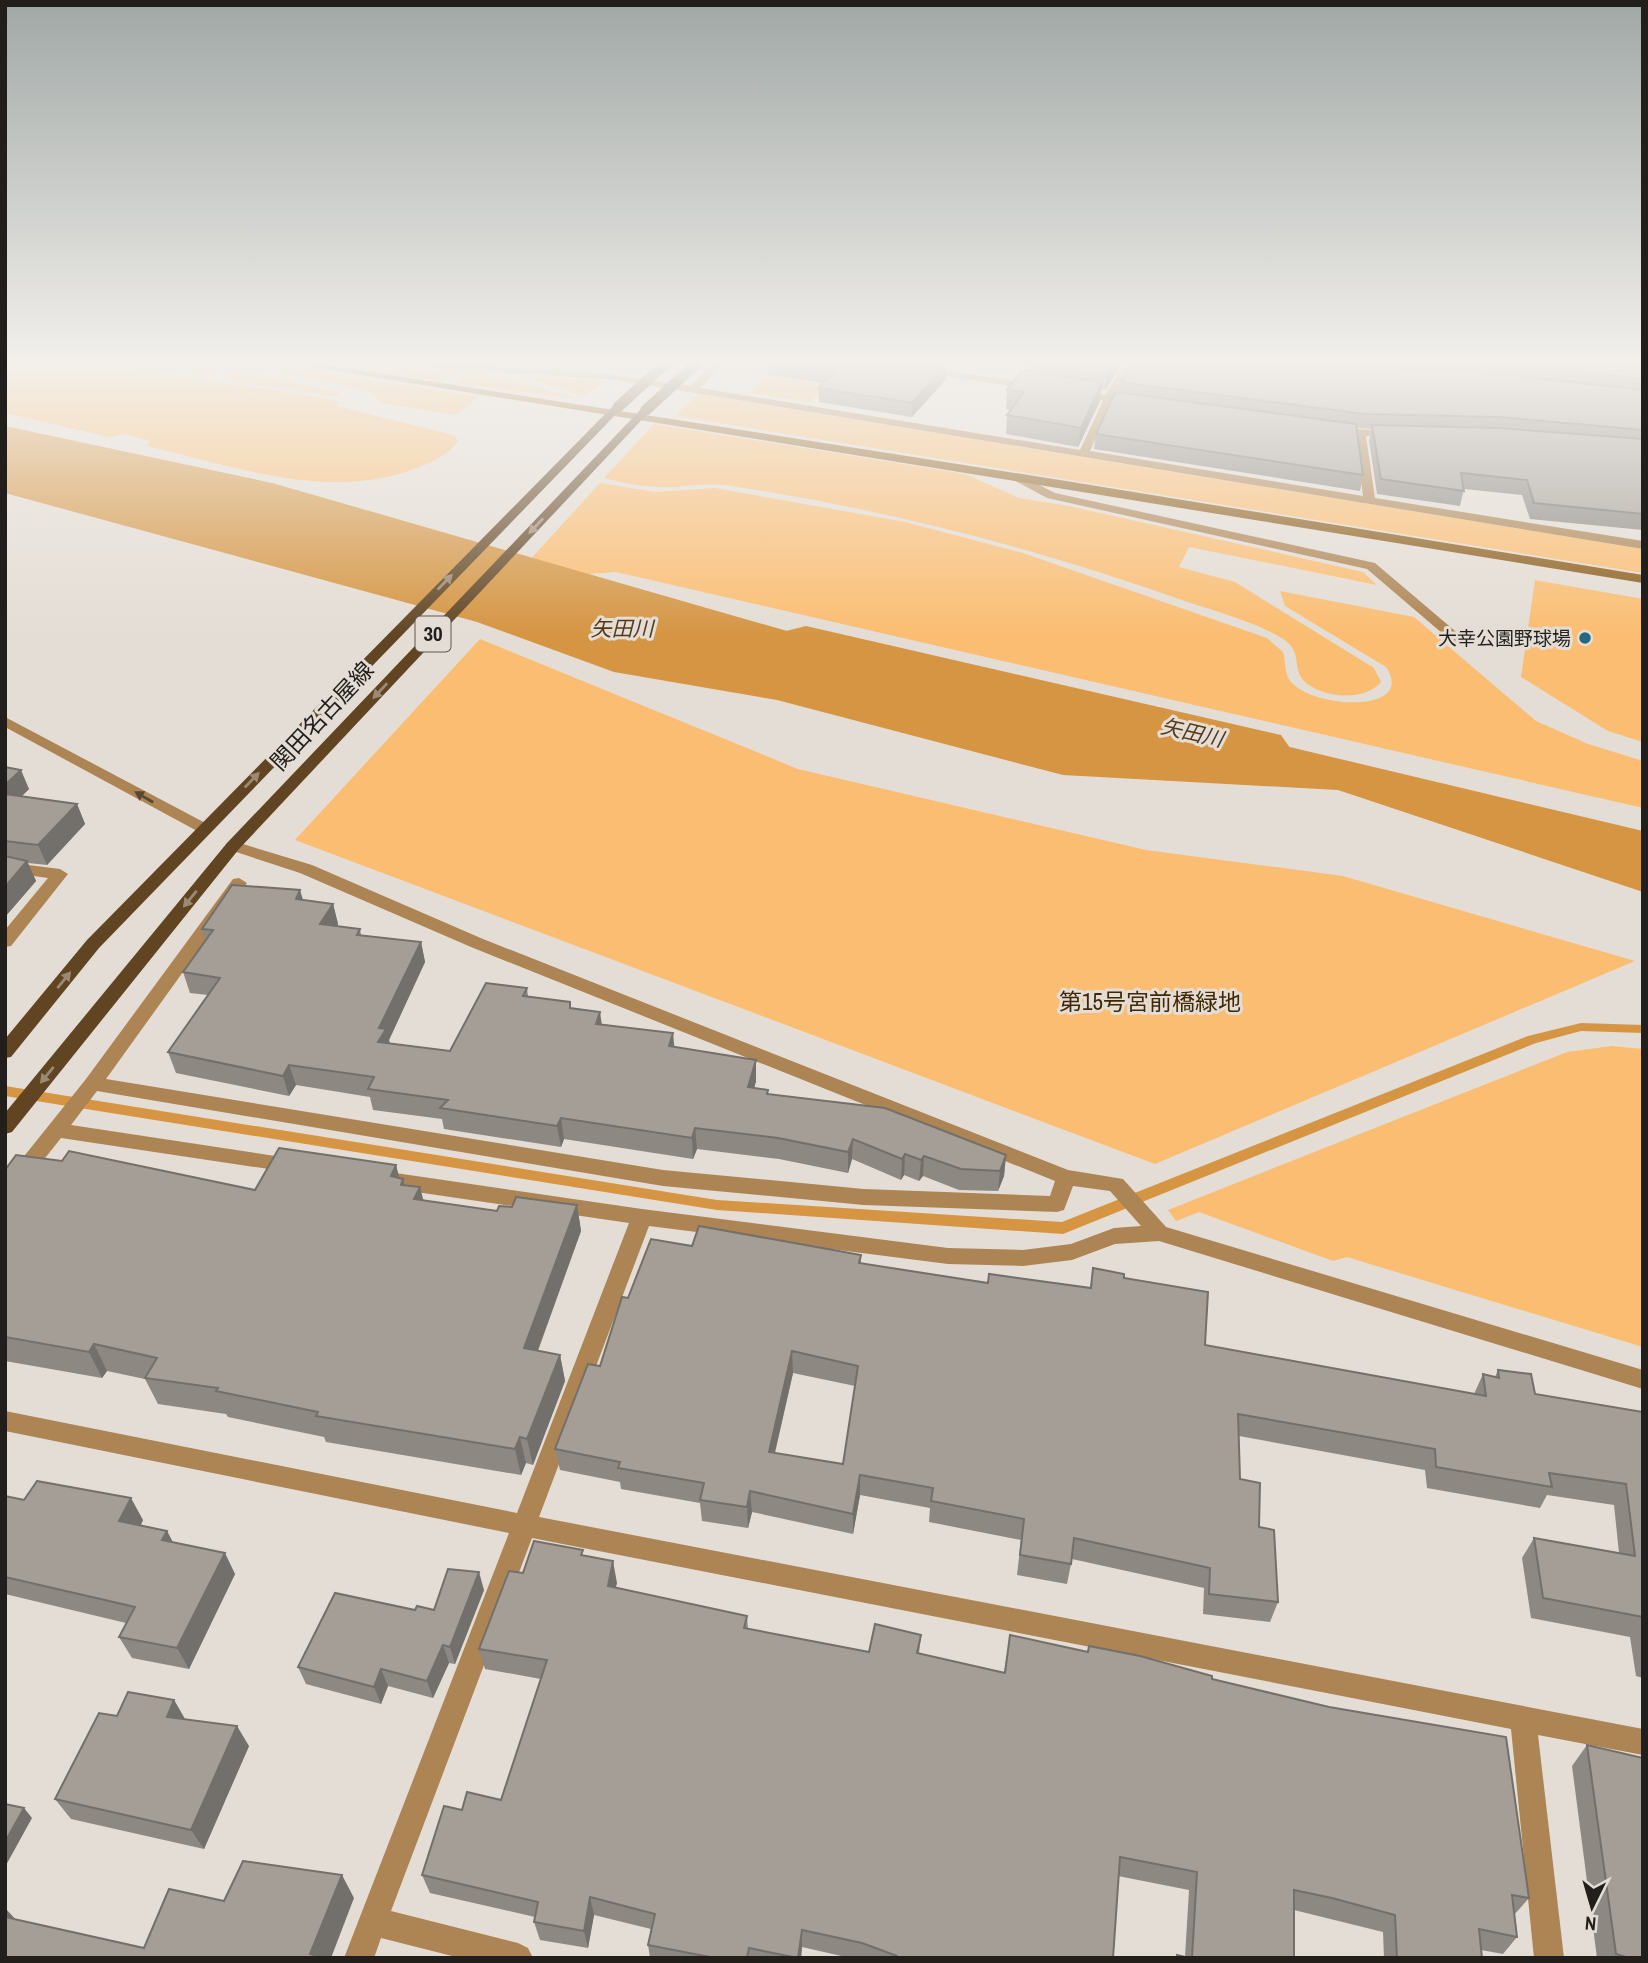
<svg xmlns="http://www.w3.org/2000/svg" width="1648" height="1963" font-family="'Archivo Narrow','Noto Sans JP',sans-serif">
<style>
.green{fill:#fbbd71}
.water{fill:#d59543}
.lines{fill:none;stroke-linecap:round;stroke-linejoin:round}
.stream{fill:#d59543;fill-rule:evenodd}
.river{fill:#d59543;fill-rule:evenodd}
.lane{fill:#ad8453;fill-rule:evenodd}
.street{fill:#ad8453;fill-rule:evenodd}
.secondary{fill:#8a5b18;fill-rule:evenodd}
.primary{fill:#614523;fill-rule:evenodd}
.primary-bridge{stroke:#614523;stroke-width:11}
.wall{fill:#8d8882;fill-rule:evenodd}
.shaded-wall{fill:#736f6a}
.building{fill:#a49e97;stroke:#736f6a;stroke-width:2;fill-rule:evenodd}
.oneway{fill:#9c8973}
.oneway2{fill:#594731}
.poi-dot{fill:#27697c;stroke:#e4ddd5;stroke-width:2.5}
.labels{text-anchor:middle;stroke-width:6;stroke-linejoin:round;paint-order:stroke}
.far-poi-label{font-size:19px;fill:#211e1b;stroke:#e4ddd5;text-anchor:end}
.far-water-label{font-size:21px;font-style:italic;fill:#553a19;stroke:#e4ddd5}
.shield{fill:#e4ddd5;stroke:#5c5753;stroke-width:2}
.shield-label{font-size:21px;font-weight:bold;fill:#211e1b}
.street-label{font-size:23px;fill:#211e1b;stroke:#e4ddd5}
.park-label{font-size:23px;fill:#412803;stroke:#e4ddd5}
</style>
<rect width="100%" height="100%" fill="#e4ddd5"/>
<g class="green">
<path d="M5,361H79L329,399L339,402L336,406L454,435L458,441C450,453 433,462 419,467C331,503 234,466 147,446L150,441L124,434L109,437L5,413Z"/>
<polygon points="140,361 218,361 226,366 210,376"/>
<polygon points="243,361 254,361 478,397 457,415 382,403 370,392 240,363"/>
<polygon points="441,361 557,361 625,368 618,372"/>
<polygon points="372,364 460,369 444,382 367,369"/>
<polygon points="238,369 341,393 337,397 221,379"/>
<polygon points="470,369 579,399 454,383"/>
<polygon points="515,375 607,381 584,396"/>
<polygon points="766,376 827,385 810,402 750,393"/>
<polygon points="698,394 1643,549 1643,573 676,416"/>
<path d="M654,424L965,474L1019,498L1069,506L1363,572L1377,585L1189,547L1179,567L1235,582L1374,668L1381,682C1365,702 1321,698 1304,681C1291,667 1304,650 1280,637C1248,619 1210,610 1176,598C1029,546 879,508 725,485C703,482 683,488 662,487C642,487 623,483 604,478Z"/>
<path d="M600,483L655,492L715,488L905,522L1023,553L1267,638L1283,652C1286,661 1284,671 1289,679C1307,709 1418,715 1386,667L1285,606L1280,591L1414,617L1536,721L1588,744L1643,761V808L616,572L588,574L527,563Z"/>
<polygon points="1535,580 1643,599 1643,742 1608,731 1521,677"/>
<polygon points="480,639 798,769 1146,850 1343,876 1635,961 1155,1164 295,840"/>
<polygon points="1612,1046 1643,1049 1643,1347 1347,1257 1333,1261 1199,1212 1176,1221 1168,1210 1567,1052"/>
</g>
<polygon class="water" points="5,426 272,483 1055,708 1277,744 1643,831 1643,892 1338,790 1063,775 777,700 614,672 477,622 5,493"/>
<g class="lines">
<polygon class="stream" points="1581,1023 1643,1025 1643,1033 1581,1031 1536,1043 1063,1234 717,1210 5,1096 5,1086 717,1200 1062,1222 1528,1036"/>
<polygon class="river" points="806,626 1281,735 1290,748 1281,761 1259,767 786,655 778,643 786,631"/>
<polygon class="lane" points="1008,473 1016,473 1055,493 1375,563 1468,642 1461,646 1456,645 1367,569 1047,498 1008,477"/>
<g class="street">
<path d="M369,361C476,361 584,369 690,386L716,361H727L700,388L1080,450L1103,401L1072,392L1077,389L1105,395L1126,361H1136L1115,397L1139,404L1134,407L1112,403L1090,451L1363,496L1355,435L1336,434L1331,431L1336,428L1395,431L1400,434L1399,436H1366L1375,498L1643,541V549L616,380L374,364Z"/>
<polygon points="924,368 1035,383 1040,386 1035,389 920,373 920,369"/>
<polygon points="5,717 211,826 213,829 205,834 199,832 5,727"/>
<polygon points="233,841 312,865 483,939 1068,1170 1123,1179 1166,1227 1643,1370 1643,1389 1159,1241 1115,1244 1072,1260 1023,1266 948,1264 649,1226 539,1517 1643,1729 1643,1755 1538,1735 1564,1958 1534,1958 1511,1729 532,1538 391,1911 518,1943 528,1948 533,1958 460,1958 381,1938 374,1958 344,1958 509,1533 5,1431 5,1411 517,1513 629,1223 382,1187 375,1184 372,1179 375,1174 382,1171 642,1209 948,1248 1023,1250 1071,1244 1114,1228 1141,1226 1110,1191 1073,1186 1064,1210 1057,1212 864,1205 663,1186 97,1091 71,1125 295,1159 302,1161 305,1166 302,1171 295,1173 61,1138 12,1200 5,1203 5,1180 86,1079 233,879 239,878 247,883 106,1079 663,1170 864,1189 1050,1196 1055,1181 471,947 300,873 227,849 225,846 227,843"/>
<polygon points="5,862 60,869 68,874 11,946 5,947 5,930 48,878 5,872"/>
</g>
<polygon class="secondary" points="275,361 301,361 1060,480 1643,575 1643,583"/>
<g class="primary">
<polygon points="614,405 623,407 99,948 11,1057 5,1058 5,1039 87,940"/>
<polygon points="642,408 651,410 239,849 12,1132 5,1134 5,1113 227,843"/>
</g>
<g class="primary-bridge">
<polyline points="618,407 668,361"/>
<polyline points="646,410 699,361"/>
</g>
</g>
<g class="wall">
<polygon points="768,361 946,361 944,364 946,365 946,379 912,417 819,402 818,388 823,383 768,375"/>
<polygon points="1031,361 1123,361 1106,390 1101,390 1100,401 1078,447 1006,434 1007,415 1011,410 1006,409 1007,390 1028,371 1028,365"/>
<polygon points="1133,361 1643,361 1643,530 1530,519 1522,495 1464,489 1460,506 1377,494 1369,440 1372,429 1357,428 1363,475 1360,491 1094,449 1096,434 1119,392 1121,382"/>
<polygon points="5,767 29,789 22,796 77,804 85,824 47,865 28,863 36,881 5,917"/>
<polygon points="303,900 333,904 338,924 337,926 360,929 361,935 421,942 425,962 389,1040 390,1044 450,1051 527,988 528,996 570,1002 571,1009 602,1025 675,1047 756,1060 756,1081 754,1088 768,1090 768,1094 1006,1155 1004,1176 998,1191 959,1190 923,1176 919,1181 904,1175 901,1180 852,1159 848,1173 779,1159 697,1149 693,1159 564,1139 561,1147 444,1129 442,1119 373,1110 370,1097 296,1085 289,1096 176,1073 168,1052 208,995 190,993 183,972 206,940 202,929"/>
<polygon points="396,1165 399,1178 403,1179 405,1185 423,1200 497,1211 512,1207 577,1205 581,1231 538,1351 560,1355 565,1381 533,1465 526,1463 521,1475 326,1442 324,1437 228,1417 226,1414 158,1404 145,1379 107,1371 102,1378 5,1361 5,1170 255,1190"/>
<path d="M692,1246L861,1255V1263L988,1283L1090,1288L1093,1268L1124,1278L1205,1345L1474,1394L1483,1374L1495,1377L1498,1370L1535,1394L1643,1412V1678L1636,1676L1630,1637L1531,1618L1522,1558L1534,1538L1619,1553L1614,1505L1547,1495L1540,1508L1427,1488L1425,1470L1239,1436L1240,1479L1259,1527L1278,1602L1270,1622L1203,1614L1204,1588L1072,1559L1067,1584L1017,1575L1021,1540L929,1522L930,1508L860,1495L853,1534L752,1512L748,1528L702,1521L700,1503L621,1489L620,1482L560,1470L555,1449L600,1366L628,1298ZM793,1373L855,1386L843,1464L775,1453Z"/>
<polygon points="5,1496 143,1520 141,1525 167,1531 173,1543 235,1574 189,1669 132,1658 119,1637 126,1623 5,1594"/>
<polygon points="584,1555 617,1583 615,1587 747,1616 748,1629 869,1652 921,1635 919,1654 1004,1673 1010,1635 1087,1652 1089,1646 1212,1679 1529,1898 1514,1915 1517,1937 1503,1954 1481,1950 1482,1958 1384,1958 1383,1932 1294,1910 1294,1958 1176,1958 1177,1955 1185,1957 1189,1890 1118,1876 1113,1958 850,1958 802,1947 801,1958 650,1958 648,1945 651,1929 594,1915 588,1948 540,1940 534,1922 535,1917 430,1893 422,1875 462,1810 501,1800 541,1679 485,1669 479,1649 523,1573"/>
<polygon points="484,1590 455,1664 449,1663 433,1698 388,1686 381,1704 306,1684 298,1667 415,1610 434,1610"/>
<polygon points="174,1700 185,1719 249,1746 204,1849 71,1819 55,1799 117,1716"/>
<polygon points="1587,1745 1643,1958 1597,1958 1572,1766"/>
</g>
<g class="shaded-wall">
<polygon points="1116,361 1123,361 1106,390 1107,376"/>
<polygon points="946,365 946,379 912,417 912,403"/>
<polygon points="1102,382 1100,401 1078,447 1081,428"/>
<polygon points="21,770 29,789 5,812 5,785"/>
<polygon points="77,804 85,824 47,865 38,845"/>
<polygon points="27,861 36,881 5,917 5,887"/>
<polygon points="300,890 306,910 296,899"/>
<polygon points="333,904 338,924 326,945 320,924"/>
<polygon points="421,942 425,962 389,1040 391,1050 378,1042 379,1028"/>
<polygon points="600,1012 603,1033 596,1024"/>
<polygon points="673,1033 675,1054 669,1046"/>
<polygon points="756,1060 756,1081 749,1108 748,1087"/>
<polygon points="289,1065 296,1085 289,1096 283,1076"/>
<polygon points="561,1118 564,1139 561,1147 557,1126"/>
<polygon points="695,1128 697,1149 693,1159 692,1138"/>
<polygon points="853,1139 852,1159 848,1173 848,1152"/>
<polygon points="905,1154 904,1175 901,1180 902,1159"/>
<polygon points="1006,1155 1004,1176 998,1191 1000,1171"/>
<polygon points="924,1156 923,1176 919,1181 921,1160"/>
<polygon points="396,1165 401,1185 403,1179 410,1205 391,1176"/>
<polygon points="420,1187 427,1214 414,1199"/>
<polygon points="577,1205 581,1231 529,1374 524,1348"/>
<polygon points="94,1344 107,1371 102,1378 89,1352"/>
<polygon points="792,1351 793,1373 770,1473 769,1452"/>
<polygon points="560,1355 565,1381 533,1465 527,1439"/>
<polygon points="520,1437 526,1463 521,1475 515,1449"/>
<polygon points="860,1475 860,1495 853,1534 853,1514"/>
<polygon points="750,1491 752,1512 748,1528 747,1507"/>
<polygon points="131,1498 143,1520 131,1543 119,1521"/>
<polygon points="167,1531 178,1552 162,1540"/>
<polygon points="225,1553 235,1574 189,1669 177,1648"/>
<polygon points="613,1561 617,1583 611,1607 608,1586"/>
<polygon points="479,1572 484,1590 455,1664 450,1647"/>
<polygon points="443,1645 449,1663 433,1698 427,1681"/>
<polygon points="381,1669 388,1686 381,1704 374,1687"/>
<polygon points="174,1700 186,1721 167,1717"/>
<polygon points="237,1726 249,1746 204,1849 191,1830"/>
<polygon points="24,1808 32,1818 5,1867 5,1842"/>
<polygon points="342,1875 354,1898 331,1958 312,1958 310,1954"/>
<polygon points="590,1897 594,1915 588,1948 584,1931"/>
<polygon points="5,1908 20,1924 5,1928"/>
<polygon points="802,1930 802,1947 801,1958 798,1958"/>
</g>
<g class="building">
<polygon points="768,361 923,361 946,365 912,403 818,388 836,371"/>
<polygon points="1031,361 1116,361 1107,376 1028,365"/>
<polygon points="1133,361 1346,361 1405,370 1474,371 1643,390 1643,430 1499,417 1364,414 1121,382"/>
<polygon points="1490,361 1643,361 1643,379"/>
<polygon points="1022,370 1102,382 1081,428 1007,415 1024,392 1007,390"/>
<polygon points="1115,392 1356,424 1363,475 1096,434"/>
<polygon points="1372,425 1499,428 1643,439 1643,514 1534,503 1527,480 1461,473 1464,491 1381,479"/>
<polygon points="5,767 21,770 5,785"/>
<polygon points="5,794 77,804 38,845 5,841"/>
<polygon points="5,856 27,861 5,887"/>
<polygon points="232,885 300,890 296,899 333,904 320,924 360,929 357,935 421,942 379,1028 386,1029 378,1042 450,1051 486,983 527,988 523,996 570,1002 570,1008 600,1012 596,1024 673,1033 669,1046 756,1060 748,1087 768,1090 767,1094 885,1108 1006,1155 1000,1171 961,1169 924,1156 921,1160 905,1154 902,1159 853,1139 848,1152 778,1138 695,1128 692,1138 561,1118 557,1126 440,1108 448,1100 368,1089 374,1077 289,1065 283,1076 168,1052 220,978 183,972 213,930 202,929"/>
<polygon points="279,1148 396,1165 391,1176 403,1179 401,1185 420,1187 414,1199 497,1211 499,1206 512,1207 516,1197 577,1205 524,1348 560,1355 527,1439 520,1437 515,1449 316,1416 318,1412 216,1391 218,1388 145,1378 157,1358 94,1344 89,1352 5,1337 5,1170 16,1155 62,1161 69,1151 255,1190"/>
<path d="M699,1226L861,1255L859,1263L988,1283L989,1274L1091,1288L1093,1268L1124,1274V1278L1208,1292L1205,1345L1486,1396L1483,1374L1499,1378L1498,1370L1531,1374L1535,1394L1643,1412V1617L1543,1598L1534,1538L1635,1556L1626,1484L1549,1473L1552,1487L1436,1467L1435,1449L1238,1414L1240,1479L1260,1483L1259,1527L1274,1530L1278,1602L1209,1594L1210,1568L1074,1538L1071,1564L1020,1555L1024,1519L931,1501L933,1488L860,1475L853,1514L750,1491L747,1507L700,1500L704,1483L618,1468L620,1462L555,1449L588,1364L600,1366L622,1297L628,1298L651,1239L692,1246ZM792,1351L858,1366L843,1464L769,1452Z"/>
<polygon points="37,1481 131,1498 119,1521 167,1531 162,1540 225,1553 177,1648 119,1637 135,1607 5,1577 5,1496 24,1500"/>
<polygon points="534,1541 583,1550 581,1555 613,1561 608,1586 747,1616 744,1628 869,1652 875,1624 921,1635 917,1653 1005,1673 1010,1635 1088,1652 1089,1646 1140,1656 1212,1676 1212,1679 1329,1707 1506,1737 1529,1898 1512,1895 1517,1937 1479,1929 1482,1958 1397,1958 1395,1915 1332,1898 1294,1890 1294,1958 1192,1958 1197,1872 1120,1857 1113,1958 897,1958 897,1956 862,1943 802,1930 798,1958 749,1948 747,1958 715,1958 648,1945 655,1914 590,1897 584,1931 534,1922 538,1902 422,1875 444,1806 462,1810 467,1792 501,1800 547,1660 479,1649 509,1571 523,1573"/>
<polygon points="448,1569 479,1572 450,1647 443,1645 427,1681 381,1669 374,1687 298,1667 335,1593 415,1610 417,1606 434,1610"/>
<polygon points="128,1692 174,1700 167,1717 237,1726 191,1830 55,1799 99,1713 117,1716"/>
<polygon points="1587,1745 1643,1758 1643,1958 1629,1958 1616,1954"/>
<polygon points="5,1804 24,1808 5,1842"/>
<polygon points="243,1861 342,1875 310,1954 326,1958 5,1958 5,1917 144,1948 169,1889 224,1901"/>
<polygon points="1177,1955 1189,1958 1177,1958"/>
</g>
<defs><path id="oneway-solid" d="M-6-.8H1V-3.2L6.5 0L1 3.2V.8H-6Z" transform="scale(1.75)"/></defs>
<g class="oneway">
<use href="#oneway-solid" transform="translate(536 526) rotate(133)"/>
<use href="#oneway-solid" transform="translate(445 582) rotate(-46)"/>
<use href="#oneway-solid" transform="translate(380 691) rotate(133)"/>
<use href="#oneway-solid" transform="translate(252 780) rotate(-46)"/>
<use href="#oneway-solid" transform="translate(190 899) rotate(129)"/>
<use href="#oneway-solid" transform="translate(64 980) rotate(-51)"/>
<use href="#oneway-solid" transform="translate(47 1075) rotate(129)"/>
</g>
<use class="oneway2" href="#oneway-solid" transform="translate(144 797) rotate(-150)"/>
<linearGradient id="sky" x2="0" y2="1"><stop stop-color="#a0a8a6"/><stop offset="0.57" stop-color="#f3f0ec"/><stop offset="1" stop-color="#f3f0ec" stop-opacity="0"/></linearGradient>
<rect width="1648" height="636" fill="url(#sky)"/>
<circle class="poi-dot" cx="1585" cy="638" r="7"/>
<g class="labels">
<g class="far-poi-label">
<text x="1571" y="645">大幸公園野球場</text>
</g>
<g class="far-water-label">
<text x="622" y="636">矢田川</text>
<text transform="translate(1192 733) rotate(13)" y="7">矢田川</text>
</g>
<rect class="shield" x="415.5" y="616.5" width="35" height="35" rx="5"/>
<g class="shield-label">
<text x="433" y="641">30</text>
</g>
<g class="street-label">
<text transform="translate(322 716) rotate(-47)" y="8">関田名古屋線</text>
</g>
<g class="park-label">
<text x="1150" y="1010">第15号宮前橋緑地</text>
</g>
</g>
<rect width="1648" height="1963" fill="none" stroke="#211e1b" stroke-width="14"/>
<g transform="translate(1592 1907) rotate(185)" stroke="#e4ddd5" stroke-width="5" paint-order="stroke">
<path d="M0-5L12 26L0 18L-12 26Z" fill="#211e1b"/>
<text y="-10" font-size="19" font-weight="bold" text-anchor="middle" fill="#211e1b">N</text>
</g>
</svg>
